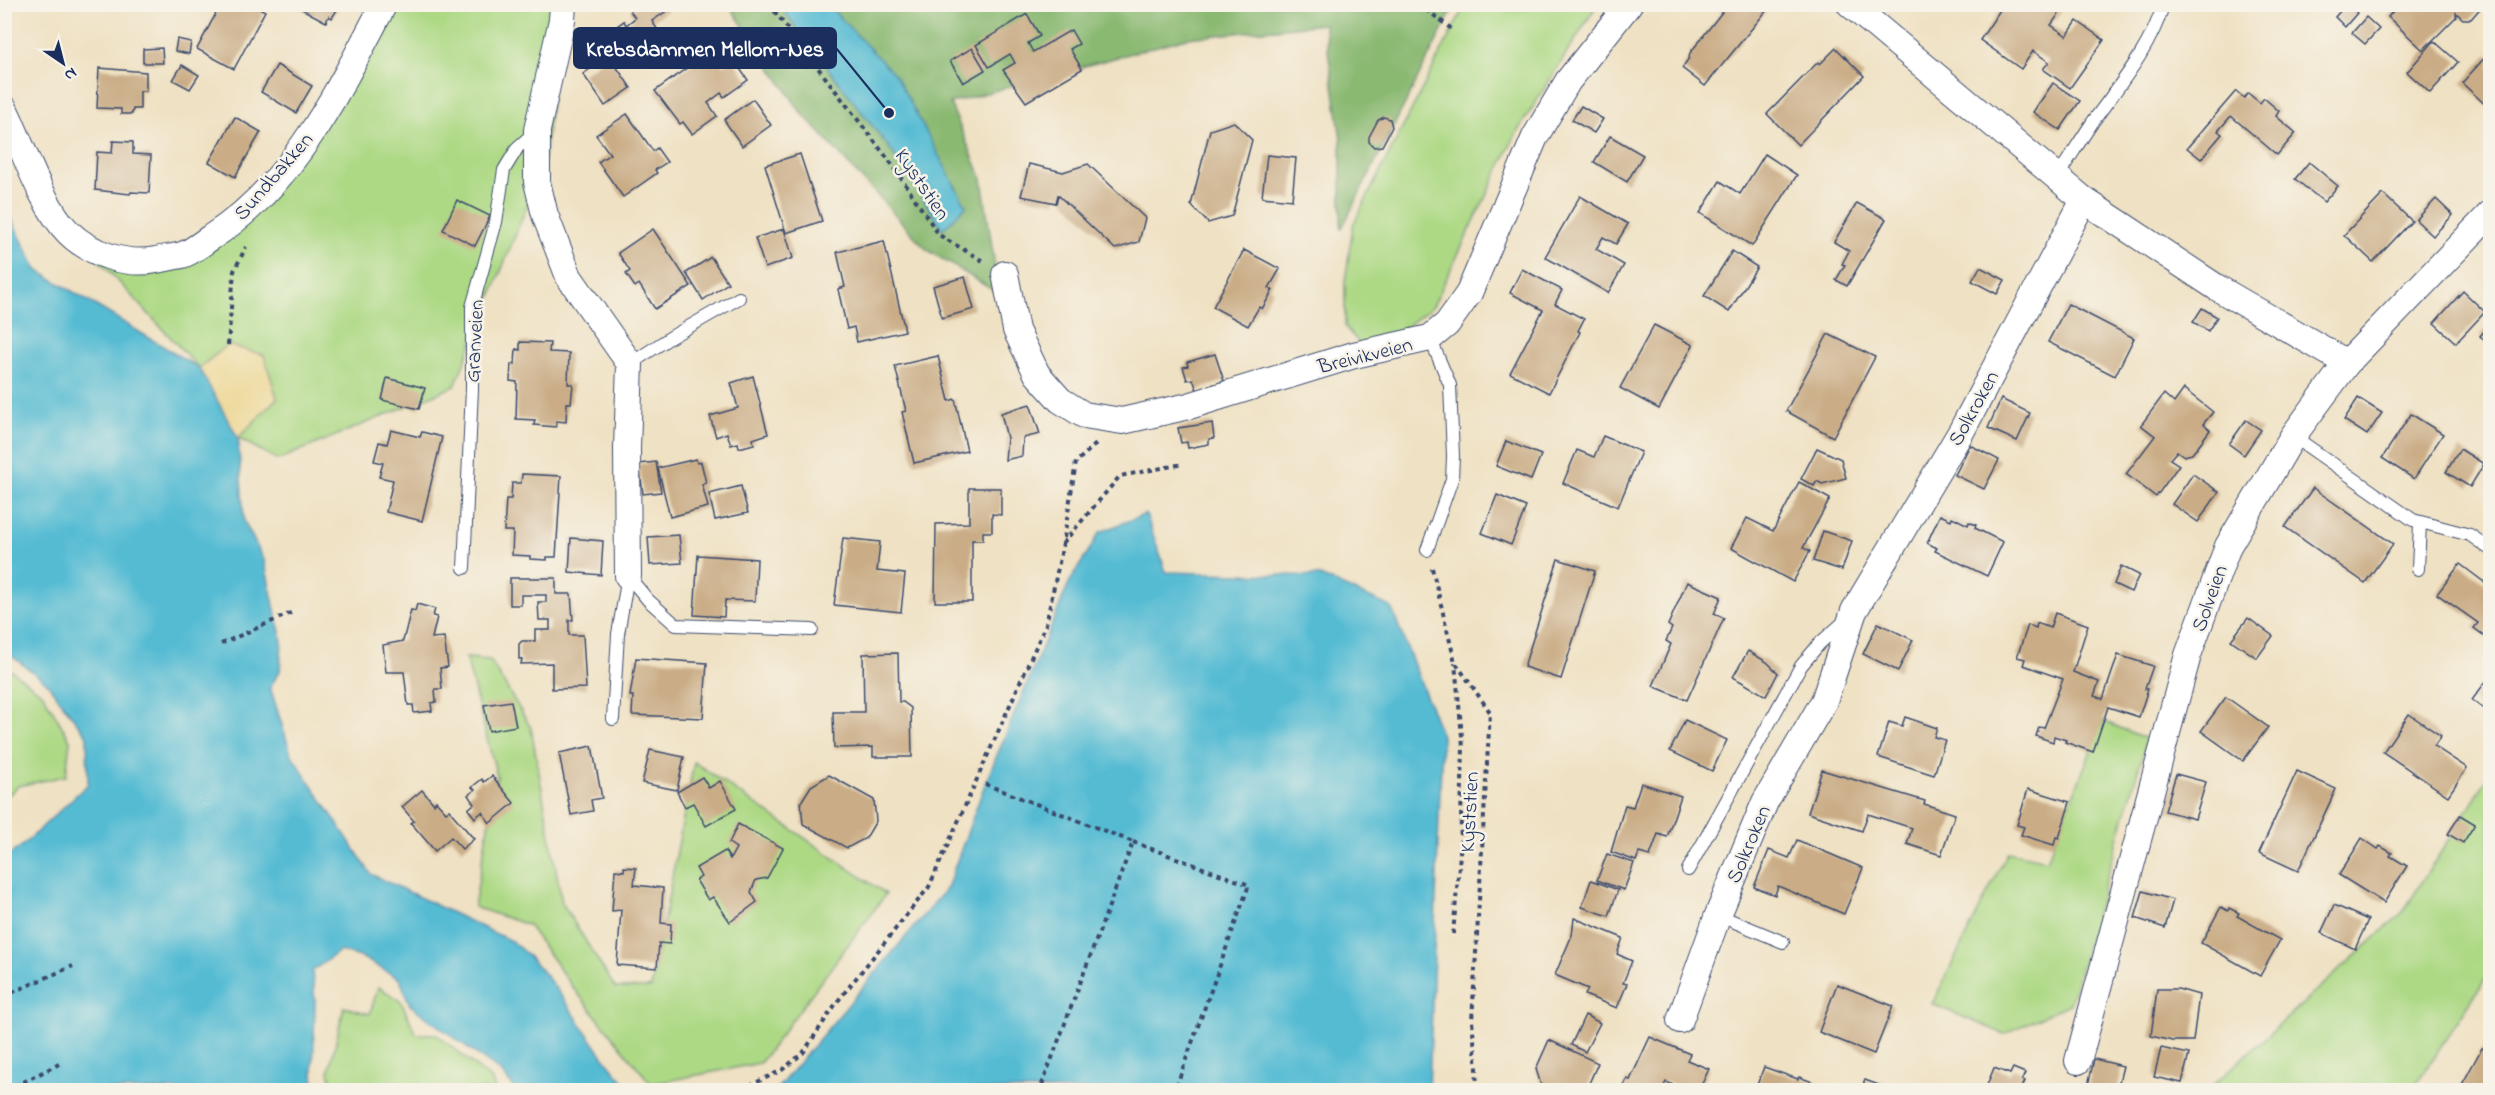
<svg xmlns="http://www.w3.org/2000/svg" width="2495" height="1095" font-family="'Indie Flower',sans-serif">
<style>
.green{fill:#add985;stroke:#648472;stroke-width:1.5}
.forest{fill:#8ab972;stroke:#527468;stroke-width:1.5}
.sand{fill:#eeda9e;stroke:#84847e;stroke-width:1.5}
.water{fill:#55bbd3;stroke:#387598;stroke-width:1.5}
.building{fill:#caad87}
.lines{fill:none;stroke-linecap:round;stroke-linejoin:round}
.lane-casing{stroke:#3b4a6d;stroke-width:14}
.street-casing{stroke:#3b4a6d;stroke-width:28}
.path{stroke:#3b4a6d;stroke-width:4;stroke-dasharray:4.5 4.5;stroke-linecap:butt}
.lane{stroke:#fff;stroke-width:12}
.street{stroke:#fff;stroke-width:26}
.labels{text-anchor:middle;stroke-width:5;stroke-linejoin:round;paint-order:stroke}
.street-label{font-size:21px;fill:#1b2f5e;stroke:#f7f3e8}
.leader{fill:none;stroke:#1b2f5e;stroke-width:2}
.callout-dot{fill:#1b2f5e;stroke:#f7f3e8;stroke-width:2}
.callout{fill:#1b2f5e;stroke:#1b2f5e;stroke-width:2}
.callout-label{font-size:22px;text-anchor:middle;font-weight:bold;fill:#fff}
</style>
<rect width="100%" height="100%" fill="#f7f3e8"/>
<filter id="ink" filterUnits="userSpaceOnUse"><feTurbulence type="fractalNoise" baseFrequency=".0167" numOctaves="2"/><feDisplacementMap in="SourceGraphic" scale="12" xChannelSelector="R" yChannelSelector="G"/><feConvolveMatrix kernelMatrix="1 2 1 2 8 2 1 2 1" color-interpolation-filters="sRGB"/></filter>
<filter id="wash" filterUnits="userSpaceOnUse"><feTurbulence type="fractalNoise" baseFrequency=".008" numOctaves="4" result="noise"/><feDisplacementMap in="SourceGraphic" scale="24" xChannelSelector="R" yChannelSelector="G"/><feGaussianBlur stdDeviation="1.35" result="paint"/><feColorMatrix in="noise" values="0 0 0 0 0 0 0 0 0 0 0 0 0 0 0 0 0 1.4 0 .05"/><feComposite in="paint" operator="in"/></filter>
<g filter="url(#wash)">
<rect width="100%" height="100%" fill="#efe1c3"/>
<g class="green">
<polygon points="378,5 563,5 543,166 455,386 278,460 238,438 277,398 228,345 199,368 77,237 128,260 187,244 255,202"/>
<polygon points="1465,5 1597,5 1517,132 1433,306 1389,340 1361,345 1345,327 1345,283 1353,225"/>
<polygon points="466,658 490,660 531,728 562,903 615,988 651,988 694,762 886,894 760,1063 651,1084 571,985 528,925 474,907 497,776"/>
<polygon points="5,666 43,694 70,740 66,776 18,786 5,798"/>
<polygon points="2103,721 2147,739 2070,1004 2004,1034 1932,1004 2008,852 2047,860"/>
<polygon points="2490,774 2490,972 2412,1090 2208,1090 2403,912"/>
<polygon points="378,987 401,1001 416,1034 436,1034 492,1080 495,1090 333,1090 329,1071 344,1007 370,1014"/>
</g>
<polygon class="forest" points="729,5 1455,5 1341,230 1341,139 1324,24 1187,38 950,103 982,179 999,294 926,249 800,111"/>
<polygon class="sand" points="228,345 264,355 277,398 238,438 199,368"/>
<g class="water">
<polygon points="779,5 828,5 896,76 966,206 943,229 891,150"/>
<path d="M4,205L37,270L199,368L238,438L244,521L264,560L282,641L280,671L270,687L291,754L371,874L511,941C561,979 587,1046 632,1090H516L502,1073L410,1005L400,979L363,958L340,951L312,971L315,1001L313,1074L315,1090H5V858L23,845L88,784L87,736L47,683L5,651Z"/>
<polygon points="1146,514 1166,572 1320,576 1391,607 1442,736 1429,1090 776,1090 947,888 985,784 1069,583 1100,532"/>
</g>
<g id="blocks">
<g class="building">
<polygon points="221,4 252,4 265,11 234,69 197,49"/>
<polygon points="637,4 677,4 652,21 659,32 622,60 602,37 624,21 626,25 635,18 630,11 638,6"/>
<polygon points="1713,4 1772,4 1705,86 1682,68 1689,58 1690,53 1722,12"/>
<polygon points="2004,4 2066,4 2051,25 2067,36 2077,21 2104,40 2070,88 2043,69 2049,62 2033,51 2021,69 1980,40"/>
<polygon points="2346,4 2357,13 2345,27 2335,17"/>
<polygon points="2399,4 2484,4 2471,19 2463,19 2456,13 2456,17 2423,50 2388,17"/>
<polygon points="299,5 340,5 332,18 329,16 326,22 298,7"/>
<polygon points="1027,14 1040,36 1028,43 1033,52 1071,30 1079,44 1070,49 1082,69 1026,102 1003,70 1015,63 1010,54 989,67 976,45"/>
<polygon points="2366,17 2379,29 2365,44 2352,33"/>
<polygon points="177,39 191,42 189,54 175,51"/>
<polygon points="2434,41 2458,62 2430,93 2407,72"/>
<polygon points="162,48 163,63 143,63 143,49"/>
<polygon points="972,48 985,70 963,83 950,61"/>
<polygon points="1836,48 1864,76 1798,145 1767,114 1818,62 1820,64"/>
<polygon points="712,50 724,66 733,59 748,80 724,97 721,93 708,103 717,116 692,134 683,122 680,124 655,91"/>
<polygon points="2488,54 2490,57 2490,109 2462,83"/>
<polygon points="609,56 631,88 605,106 583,74"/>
<polygon points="182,65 199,75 190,89 173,80"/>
<polygon points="277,65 312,86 296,113 261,92"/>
<polygon points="99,68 146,72 146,91 140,91 140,109 133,109 132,114 121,114 121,109 97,108"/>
<polygon points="2053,83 2080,101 2060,130 2033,112"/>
<polygon points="2236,91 2244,98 2248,93 2260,103 2264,98 2279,111 2276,116 2296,133 2277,155 2231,116 2218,131 2222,134 2201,159 2187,148"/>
<polygon points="753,99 771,125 742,146 724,120"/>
<polygon points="1581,106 1603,119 1594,133 1572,120"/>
<polygon points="627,114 653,151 657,148 667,162 655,170 657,173 623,197 598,162 610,154 596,135"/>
<polygon points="235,117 261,132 235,177 209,162"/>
<polygon points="1384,117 1390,119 1392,127 1382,146 1374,147 1369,142 1369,137 1378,120"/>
<polygon points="1234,122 1252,140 1232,216 1208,223 1191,205 1210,130"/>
<polygon points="1610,136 1643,155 1627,182 1594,162"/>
<polygon points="113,141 133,142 133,154 151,155 149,193 131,192 130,194 95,190 97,152 112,153"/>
<polygon points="800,154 822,221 786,233 765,165"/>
<polygon points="1765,154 1797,175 1752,246 1700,213 1720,181 1740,194"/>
<polygon points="1267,155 1296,158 1292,200 1262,197"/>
<polygon points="2309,162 2338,186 2324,202 2295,179"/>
<polygon points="1029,164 1063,172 1088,164 1145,218 1139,242 1115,249 1058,195 1056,203 1021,196"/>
<polygon points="2383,194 2412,221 2373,262 2344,235"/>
<polygon points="1580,196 1628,224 1616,244 1603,237 1596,249 1624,265 1608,293 1545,257"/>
<polygon points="2436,199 2453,215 2433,236 2416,220"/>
<polygon points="457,200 490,216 475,246 443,230"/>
<polygon points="1857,203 1886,219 1847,286 1836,280 1845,265 1842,264 1849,251 1834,242"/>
<polygon points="653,229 691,286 655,309 639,284 635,287 626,274 630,271 618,253"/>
<polygon points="784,229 793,258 765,268 755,238"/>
<polygon points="884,241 905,331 857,342 854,327 847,329 838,289 845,287 837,252"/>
<polygon points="1244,250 1280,269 1269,288 1273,290 1262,309 1259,307 1248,326 1213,307"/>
<polygon points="1732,251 1757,267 1729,312 1704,296"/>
<polygon points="711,257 728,283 703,300 686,273"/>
<polygon points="1980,267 2005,280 1997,294 1972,281"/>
<polygon points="1522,269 1562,290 1555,304 1584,319 1578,331 1580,332 1549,393 1510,373 1543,310 1510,293"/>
<polygon points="965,277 974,309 942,318 933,286"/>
<polygon points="2463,291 2485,312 2456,343 2434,323"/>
<polygon points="2068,304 2134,338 2115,376 2048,342"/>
<polygon points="2202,308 2217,317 2208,331 2193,322"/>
<polygon points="1654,325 1693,345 1659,409 1620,388"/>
<polygon points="2490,325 2490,346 2480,336"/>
<polygon points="1828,334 1875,357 1833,437 1786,411"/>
<polygon points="520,342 550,343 549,352 569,353 568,384 573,384 571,403 567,403 566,422 556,421 556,427 534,425 535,420 516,419 517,382 510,381 511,364 515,364 516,349 520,350"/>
<polygon points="1215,354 1224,381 1197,390 1193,379 1187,380 1183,367 1188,366 1187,362"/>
<polygon points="938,356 949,401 955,399 967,451 914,463 902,412 906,411 895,366"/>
<polygon points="753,376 768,434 753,439 754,444 739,448 738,443 731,445 727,433 716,437 710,416 738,408 731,383"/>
<polygon points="387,378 425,388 419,409 382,400"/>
<polygon points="2184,389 2213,412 2203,424 2210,430 2192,454 2184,456 2177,451 2170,459 2179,465 2156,497 2126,474 2155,436 2141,425 2164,394 2174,403"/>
<polygon points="2358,398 2382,413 2367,435 2344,420"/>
<polygon points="2001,399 2030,413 2017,441 1988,428"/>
<polygon points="1030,404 1040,434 1023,438 1022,456 1005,460 1007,438 1001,413"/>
<polygon points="2411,414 2443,434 2414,479 2382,458"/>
<polygon points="2246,420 2261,430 2244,455 2229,444"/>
<polygon points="1212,423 1214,438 1209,439 1209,444 1188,448 1187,442 1181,443 1178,428"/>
<polygon points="391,430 420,437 422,432 442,437 422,521 386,512 393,480 379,477 383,463 374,461 379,442 387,444"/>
<polygon points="1603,436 1641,452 1618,507 1563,483 1577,450 1594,457"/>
<polygon points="1506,441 1541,455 1531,480 1496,466"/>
<polygon points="1970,445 1999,460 1984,489 1955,475"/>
<polygon points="1817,448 1841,459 1846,478 1822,484 1817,481 1814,486 1801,479"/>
<polygon points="2460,449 2484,464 2470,487 2446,472"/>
<polygon points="696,459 697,463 701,462 706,483 702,484 708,507 670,517 658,468"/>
<polygon points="656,462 661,492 643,494 639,464"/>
<polygon points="522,474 561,476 556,557 547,557 547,560 530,559 530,556 512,555 513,531 504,531 506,499 511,499 512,483 521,483"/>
<polygon points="2193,474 2219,492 2198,522 2172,504"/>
<polygon points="1799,482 1830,499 1803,548 1810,551 1793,582 1731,548 1747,518 1773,531"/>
<polygon points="741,486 748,513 715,520 709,494"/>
<polygon points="969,488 1001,488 1001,515 992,514 992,532 983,532 983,540 972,540 972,602 935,602 936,524 969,523"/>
<polygon points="2313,488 2393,544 2365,583 2285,527"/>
<polygon points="1497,495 1526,507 1511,545 1482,533"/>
<polygon points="1940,515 1951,520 1952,517 1968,525 1969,522 1976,525 1975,528 2003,542 1987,576 1935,551 1937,548 1927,543"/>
<polygon points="1823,531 1852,541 1842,570 1813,561"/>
<polygon points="679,535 682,563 650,565 648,537"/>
<polygon points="571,538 603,541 601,575 569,572"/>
<polygon points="843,538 880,542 877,571 905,574 901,612 834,605"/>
<polygon points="698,555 757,559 755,601 725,600 724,617 694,615"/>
<polygon points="1558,559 1595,571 1561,679 1524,667"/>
<polygon points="2460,564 2484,582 2487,578 2490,581 2490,640 2474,628 2478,623 2437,594"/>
<polygon points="2121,566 2139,575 2131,592 2114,584"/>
<polygon points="510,578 556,578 556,594 571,594 573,620 569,620 569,635 583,635 586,688 552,689 552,663 521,664 522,659 519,659 519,644 522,641 535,641 535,630 550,630 550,620 539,620 538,602 546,602 546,595 521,595 521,605 510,605"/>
<polygon points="1687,582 1721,597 1714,614 1724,618 1687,700 1653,686 1671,644 1666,641 1672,628 1668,625"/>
<polygon points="417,604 435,609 433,616 437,617 432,638 444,637 448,667 440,668 442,689 435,689 436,702 431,703 432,711 414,713 413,705 408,705 404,672 386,672 383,645 403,641 411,610 415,611"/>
<polygon points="2055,613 2088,625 2073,672 2099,682 2094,696 2103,699 2118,655 2153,666 2145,689 2148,689 2139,717 2108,707 2093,752 2065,742 2066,740 2054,736 2053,742 2036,736 2039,727 2044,728 2063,679 2023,665 2025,659 2017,657 2028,625 2036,628 2037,623 2050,628"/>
<polygon points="2248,618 2273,636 2257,658 2231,640"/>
<polygon points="1878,623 1913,640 1898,671 1863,654"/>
<polygon points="1748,651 1767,662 1778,673 1766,696 1733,677"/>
<polygon points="898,653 899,702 903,702 911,708 912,757 873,757 873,747 834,748 833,712 864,712 863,654"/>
<polygon points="636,658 707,663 703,718 632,715 633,696 630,696"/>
<polygon points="2490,676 2490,714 2472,700"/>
<polygon points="2226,697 2268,727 2243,761 2201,731"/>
<polygon points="511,701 516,726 489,731 484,705"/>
<polygon points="2409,714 2441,736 2434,746 2467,768 2448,796 2383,752"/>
<polygon points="1905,717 1937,728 1934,737 1945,740 1934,775 1878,757 1889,722 1902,726"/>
<polygon points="1685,720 1727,740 1712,771 1670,751"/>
<polygon points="592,746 602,798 591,800 593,811 571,815 559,753"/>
<polygon points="650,750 684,757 677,790 642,783"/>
<polygon points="1822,770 1925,801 1924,804 1955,814 1941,855 1907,844 1912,828 1868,814 1862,831 1808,813"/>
<polygon points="2297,771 2336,789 2298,871 2259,853"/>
<polygon points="2176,774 2206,782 2195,819 2165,811"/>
<polygon points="829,775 874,800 876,821 866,838 847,848 803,824 801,802 811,786"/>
<polygon points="492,776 514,803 490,823 482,812 475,818 468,809 474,804 468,795 475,790 472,787 482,779 484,782"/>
<polygon points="702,777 709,788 720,781 736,809 706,826 693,803 685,807 677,792"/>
<polygon points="1641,783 1681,796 1667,837 1658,834 1650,856 1639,853 1636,861 1611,852 1625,805 1633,807"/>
<polygon points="2028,789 2070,802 2059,838 2056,837 2054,845 2021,835 2024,827 2017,825"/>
<polygon points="422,790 434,804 436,801 446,812 449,810 474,839 462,849 451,837 435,851 411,823 414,821 402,807"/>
<polygon points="2460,815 2475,824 2463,843 2448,834"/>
<polygon points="738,824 783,848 767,878 756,880 751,892 757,902 730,922 713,897 708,900 696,880 701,877 696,868 725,851 730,859 736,848 729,843"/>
<polygon points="2362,838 2378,849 2380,846 2392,853 2390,856 2407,866 2384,903 2339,875"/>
<polygon points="1797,840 1863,868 1844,914 1778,886 1775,895 1754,887 1769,850 1789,858"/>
<polygon points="1607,854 1634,863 1624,890 1597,880"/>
<polygon points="624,867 636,868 634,885 663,888 661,923 671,924 670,944 659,943 657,968 617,965 621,910 612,911 615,870 624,871"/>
<polygon points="1591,880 1618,890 1609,916 1582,907"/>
<polygon points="2143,891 2173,900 2165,928 2135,918"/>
<polygon points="2334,905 2368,920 2355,949 2321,933"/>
<polygon points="2221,907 2228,911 2229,908 2239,913 2237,916 2280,940 2260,976 2201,943"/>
<polygon points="1574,918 1623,938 1617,954 1632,961 1623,983 1627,984 1617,1008 1585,995 1588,989 1555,975 1572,935"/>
<polygon points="1837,984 1893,1006 1874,1054 1819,1032"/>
<polygon points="2157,989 2178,989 2199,995 2193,1041 2172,1041 2151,1036"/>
<polygon points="1585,1015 1600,1023 1585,1052 1571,1045"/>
<polygon points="1650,1037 1690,1054 1687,1060 1709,1069 1699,1090 1685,1090 1666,1082 1662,1090 1622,1090 1627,1079 1630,1080"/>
<polygon points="1549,1040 1598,1063 1586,1090 1574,1086 1572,1090 1554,1090 1541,1085 1536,1069"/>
<polygon points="2161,1048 2189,1054 2182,1083 2154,1077"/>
<polygon points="2482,1048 2490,1053 2490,1090 2459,1090"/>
<polygon points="2094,1059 2123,1066 2117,1090 2087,1090"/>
<polygon points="1764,1067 1798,1079 1799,1077 1834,1090 1755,1090"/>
<polygon points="1994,1068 2010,1074 2013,1068 2025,1073 2022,1080 2025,1081 2021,1090 1985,1090"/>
<polygon points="1865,1080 1884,1087 1883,1090 1861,1090"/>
<polygon points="668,1086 683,1087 682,1090 668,1090"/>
</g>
</g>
</g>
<g filter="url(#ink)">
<use href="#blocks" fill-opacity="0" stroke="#3b4a6d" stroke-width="1.5"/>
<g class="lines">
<defs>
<g id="lane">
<path d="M2057,177C2069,159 2080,141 2092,123C2119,85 2149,51 2163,6"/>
<polyline points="630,364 671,337 739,298"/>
<polyline points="2293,436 2413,520 2470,535 2490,549"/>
<polyline points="1427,550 1452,479 1453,456 1450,385 1430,338"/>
<polyline points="464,568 472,389 472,307 496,222 504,170 518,147 536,131"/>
<polyline points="2418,569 2420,523"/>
<polyline points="628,576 648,600 676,625 812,630"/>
<polyline points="613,719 618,634 628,576"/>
<polyline points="1688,870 1801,666 1820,643 1845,621"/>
<polyline points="1718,915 1783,942"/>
</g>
<g id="street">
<polyline points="563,4 562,20 537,130 537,182 545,215 569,277 630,364 627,448 628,576"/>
<polyline points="1850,4 2084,200 2216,287 2347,363"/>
<path d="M4,108C22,144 41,205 68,232C90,254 127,266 156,260C165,258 174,257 182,255C192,252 201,244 210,238C294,185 339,89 384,4"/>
<polyline points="1005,274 1016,330 1037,374 1060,400 1084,415 1122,421 1189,406 1354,355 1430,338 1447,324 1469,293 1535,137 1568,81 1629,4"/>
<polyline points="1680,1020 1718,915 1765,802 1824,701 1854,611 1961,432 2084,200"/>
<polyline points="2078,1061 2188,655 2228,546 2293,436 2347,363 2490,214"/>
</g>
</defs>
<use href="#lane" class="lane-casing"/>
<use href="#street" class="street-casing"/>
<g class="path">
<polyline points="769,4 891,163 939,235 983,261"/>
<polyline points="1419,4 1453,30"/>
<polyline points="228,345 234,271 246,247"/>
<polyline points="1063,543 1120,476 1183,464"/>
<polyline points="1432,568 1455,662 1490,712 1472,1021 1477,1068 1476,1090"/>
<polyline points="221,644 293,612"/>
<polyline points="985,784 1133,842 1040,1090"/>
<polyline points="1133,842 1249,885 1175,1090"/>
<polyline points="1453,934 1460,854 1463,747 1455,663"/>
<polyline points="4,996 73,966"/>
<polyline points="7,1090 59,1064"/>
<polyline points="741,1090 782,1070 803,1053 837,1002 929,887 1046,624 1063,544 1076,462 1096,444"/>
</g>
<use href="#lane" class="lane"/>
<use href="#street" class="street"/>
</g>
</g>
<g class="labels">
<g class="street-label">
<text transform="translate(273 176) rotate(-49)" y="7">Sundbakken</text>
<text transform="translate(923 184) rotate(56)" y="7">Kyststien</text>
<text transform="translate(474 341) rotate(-87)" y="7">Granveien</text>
<text transform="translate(1365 355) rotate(-14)" y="7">Breivikveien</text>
<text transform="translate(1973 408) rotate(-61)" y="7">Solkroken</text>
<text transform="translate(2209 598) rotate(-70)" y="7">Solveien</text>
<text transform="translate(1469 812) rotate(-87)" y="7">Kyststien</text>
<text transform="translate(1748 844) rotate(-67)" y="7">Solkroken</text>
</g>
</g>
<path class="leader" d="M889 113L836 48"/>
<circle class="callout-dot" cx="889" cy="113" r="6"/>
<rect class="callout" x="574" y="28" width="262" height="40" rx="6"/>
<g class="callout-label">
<text x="705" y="56">Krebsdammen Mellom-Nes</text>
</g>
<rect width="2495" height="1095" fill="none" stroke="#f7f3e8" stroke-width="24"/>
<g transform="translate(63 63) rotate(145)" stroke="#f7f3e8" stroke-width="4.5" paint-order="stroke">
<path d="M0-4.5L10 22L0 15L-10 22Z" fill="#1b2f5e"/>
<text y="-9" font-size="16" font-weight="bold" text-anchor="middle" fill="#1b2f5e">N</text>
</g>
</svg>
